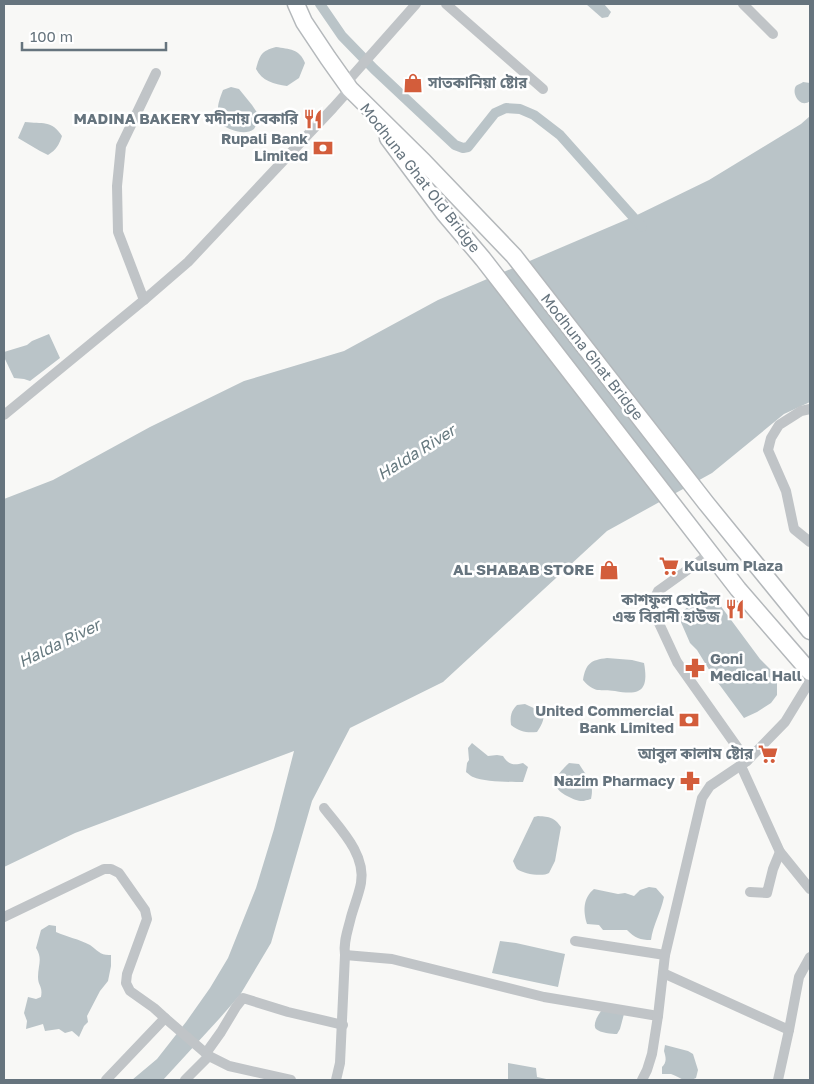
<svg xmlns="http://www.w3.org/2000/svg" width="814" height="1084" font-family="'Golos Text','Noto Sans Bengali',sans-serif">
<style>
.water{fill:#bac4c8}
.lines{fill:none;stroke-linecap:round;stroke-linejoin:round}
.canal{stroke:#bac4c8;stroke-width:10}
.primary-casing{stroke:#b4b8bb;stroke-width:19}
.minor{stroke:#c0c4c7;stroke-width:10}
.primary{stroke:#fff;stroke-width:16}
.labels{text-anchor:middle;stroke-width:5;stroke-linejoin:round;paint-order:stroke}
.poi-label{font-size:15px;font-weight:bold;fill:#66747e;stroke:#fff;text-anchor:end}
.street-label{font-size:15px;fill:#66747e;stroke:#fff}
.water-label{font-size:16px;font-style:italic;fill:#66797f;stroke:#fff}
</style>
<rect width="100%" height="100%" fill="#f8f8f6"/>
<g class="water">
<polygon points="586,4 604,4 611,12 608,17 602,18"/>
<path d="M276,47C289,49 300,49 305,63L299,78L287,86C274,84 262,81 256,69C260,55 261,51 276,47Z"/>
<path d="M803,82L810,83V101C800,109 791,93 796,86C797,85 802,83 803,82Z"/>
<path d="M231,87L239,89L252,105L260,117C258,120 256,126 254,129C245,136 230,130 222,125C216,109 217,106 223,90Z"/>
<polygon points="810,116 810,402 784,414 712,473 607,531 443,682 350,728 312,801 271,943 240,995 219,1019 163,1080 132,1080 157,1059 186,1022 210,988 228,958 256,888 274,829 294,751 75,833 4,867 4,499 53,480 150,427 244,381 344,351 438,300 635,216 709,180 801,124"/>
<path d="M25,122C42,124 52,120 62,136C59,145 56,150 48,155L40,151L18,138Z"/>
<polygon points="49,334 60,358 30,381 24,379 14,378 4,357 4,352 27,345 32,341"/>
<polygon points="707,598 720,605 760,659 772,671 777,682 777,695 771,703 757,712 744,718 713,676 697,650 690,643 680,620 683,611 691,604 696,601"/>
<path d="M607,658L632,660L644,663C649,690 641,696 615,691C600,689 595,694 583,680C586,663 591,660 607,658Z"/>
<path d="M525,704C542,712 550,713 537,732C527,733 520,732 511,725C510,716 511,711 517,705Z"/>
<path d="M472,743L488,756L497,755L503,756C508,764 513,766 523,763L528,767L523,782C510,782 484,782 473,777C472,777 466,772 466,772L467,763L469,760L468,748Z"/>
<path d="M569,763L579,764C587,777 595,783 591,799C591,799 584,801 583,801C577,802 558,793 556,786C553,778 564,768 569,763Z"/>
<path d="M538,816C550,817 554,817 561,827L555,861L549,873C543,877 523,874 517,869C516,868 514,863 513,861L534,817Z"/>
<path d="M649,887L656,888L664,897C661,912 653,925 651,940C640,940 635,938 627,930H603L599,925L587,924C583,911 583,898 594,889L618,894L625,893L634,896L640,890Z"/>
<path d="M49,925L56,926V932C67,937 79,939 90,945C97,950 101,956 111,955V966L108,981L100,991L87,1016L88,1022L84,1026L79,1037L72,1031L65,1033L59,1029L45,1031L43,1024L26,1029L27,1021L24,1013L28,997L36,999L41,997C43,986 38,986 38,977C38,965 43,959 36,948L41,930Z"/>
<polygon points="500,941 516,943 565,954 558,987 492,973"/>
<path d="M603,1009L624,1014L620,1029L617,1034C612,1034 600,1033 596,1029C592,1024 599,1013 603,1009Z"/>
<path d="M665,1045L688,1051L693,1054L698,1070L696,1078C684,1084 681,1077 671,1074C669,1074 664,1074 662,1074V1067C667,1062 666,1058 664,1051Z"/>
<polygon points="508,1063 536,1068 537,1077 551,1080 508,1080"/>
</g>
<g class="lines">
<polyline class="canal" points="320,4 342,36 374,69 455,145 463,148 468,147 495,113 506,108 520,109 534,115 560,135 642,227"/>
<defs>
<g id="primary">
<polyline points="296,4 304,22 328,58 350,89 424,162 514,256 706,503 810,631"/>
<polyline points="388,138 444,213 483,259 738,589 810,672"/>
</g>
</defs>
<use href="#primary" class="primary-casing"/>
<g class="minor">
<polyline points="446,4 543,89"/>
<polyline points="743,4 773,34"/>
<polyline points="346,83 416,4"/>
<polyline points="144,300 118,232 117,186 121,146 156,73"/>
<polyline points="810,409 801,411 779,425 771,438 768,450 786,491 794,529 810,542"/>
<polyline points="4,415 144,300 188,262 333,108 350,89"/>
<polyline points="711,553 658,591 651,606 677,662 747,761"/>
<polyline points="741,766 780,852 810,889"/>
<path d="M324,808C340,829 366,854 361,883C359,894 354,906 351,917C348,930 343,942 345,955"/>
<polyline points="750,892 767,893 773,869 780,852"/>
<polyline points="4,917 104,869 111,869 119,873 145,910 147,919 127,974 126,983 130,991 154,1008 165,1018"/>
<polyline points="575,941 665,955"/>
<polyline points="663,973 789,1030 799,977 810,957"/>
<polyline points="206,1053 221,1032 236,1007 243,998 288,1012 343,1025"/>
<polyline points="106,1080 165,1018 209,1056"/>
<polyline points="185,1080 209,1056 229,1066 291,1080"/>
<polyline points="336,1080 340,1063 345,955 392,959 544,997 658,1016"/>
<polyline points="642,1080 647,1070 652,1054 658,1016 665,955 702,798 710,786 747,761 785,722 810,681"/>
<polyline points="778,1080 789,1030"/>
</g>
<use href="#primary" class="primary"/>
</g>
<defs>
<symbol id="shop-bare" viewBox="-9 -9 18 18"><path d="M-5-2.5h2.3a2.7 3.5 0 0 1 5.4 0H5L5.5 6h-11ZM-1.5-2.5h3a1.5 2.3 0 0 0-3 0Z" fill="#d35d3b" stroke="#fff" stroke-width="2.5" paint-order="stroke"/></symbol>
<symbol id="restaurant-bare" viewBox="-9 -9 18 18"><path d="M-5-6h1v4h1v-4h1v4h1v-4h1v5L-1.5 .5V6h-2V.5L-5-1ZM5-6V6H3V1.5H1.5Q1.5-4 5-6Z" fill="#d35d3b" stroke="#fff" stroke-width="2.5" paint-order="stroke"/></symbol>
<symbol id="bank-bare" viewBox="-9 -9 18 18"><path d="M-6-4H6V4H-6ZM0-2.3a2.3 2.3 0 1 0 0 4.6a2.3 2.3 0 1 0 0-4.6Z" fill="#d35d3b" stroke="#fff" stroke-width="2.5" paint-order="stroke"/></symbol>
<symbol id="supermarket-bare" viewBox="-9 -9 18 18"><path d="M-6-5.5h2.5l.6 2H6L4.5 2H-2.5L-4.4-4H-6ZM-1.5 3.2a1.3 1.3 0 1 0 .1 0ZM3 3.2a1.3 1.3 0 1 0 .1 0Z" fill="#d35d3b" stroke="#fff" stroke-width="2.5" paint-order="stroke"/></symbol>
<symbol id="pharmacy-bare" viewBox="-9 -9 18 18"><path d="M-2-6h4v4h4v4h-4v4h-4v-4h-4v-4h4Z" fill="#d35d3b" stroke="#fff" stroke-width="2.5" paint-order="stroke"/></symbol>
</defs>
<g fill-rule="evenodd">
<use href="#shop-bare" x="399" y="69" width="28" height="28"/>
<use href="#restaurant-bare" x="299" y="105" width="28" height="28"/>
<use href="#bank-bare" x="309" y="134" width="28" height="28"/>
<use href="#supermarket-bare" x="655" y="552" width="28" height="28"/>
<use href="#shop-bare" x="595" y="556" width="28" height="28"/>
<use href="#restaurant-bare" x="721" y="595" width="28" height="28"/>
<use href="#pharmacy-bare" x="681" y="654" width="28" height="28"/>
<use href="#bank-bare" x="675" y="706" width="28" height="28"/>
<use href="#supermarket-bare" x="754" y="740" width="28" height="28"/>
<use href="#pharmacy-bare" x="676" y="767" width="28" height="28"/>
</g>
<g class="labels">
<g class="poi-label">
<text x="428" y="88" text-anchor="start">সাতকানিয়া ষ্টোর</text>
<text x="298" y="124">MADINA BAKERY মদীনায় বেকারি</text>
<text x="308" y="144">Rupali Bank<tspan x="308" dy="17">Limited</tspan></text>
<text x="684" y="571" text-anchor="start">Kulsum Plaza</text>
<text x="594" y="575">AL SHABAB STORE</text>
<text x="720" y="605">কাশফুল হোটেল<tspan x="720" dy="17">এন্ড বিরানী হাউজ</tspan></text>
<text x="710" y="664" text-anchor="start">Goni<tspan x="710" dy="17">Medical Hall</tspan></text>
<text x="674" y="716">United Commercial<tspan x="674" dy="17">Bank Limited</tspan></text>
<text x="753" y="759">আবুল কালাম ষ্টোর</text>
<text x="675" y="786">Nazim Pharmacy</text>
</g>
<g class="street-label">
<text transform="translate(420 178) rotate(52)" y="5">Modhuna Ghat Old Bridge</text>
<text transform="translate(592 357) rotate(52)" y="5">Modhuna Ghat Bridge</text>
</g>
<g class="water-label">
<text transform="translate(416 452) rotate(-32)" y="6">Halda River</text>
<text transform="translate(59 643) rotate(-26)" y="6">Halda River</text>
</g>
</g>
<rect width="814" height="1084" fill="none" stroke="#66747e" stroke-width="10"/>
<path d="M22 42v8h144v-8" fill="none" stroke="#66747e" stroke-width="2.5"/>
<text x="30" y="42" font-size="15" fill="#66747e" stroke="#ffffff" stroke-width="4" paint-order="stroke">100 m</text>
</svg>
